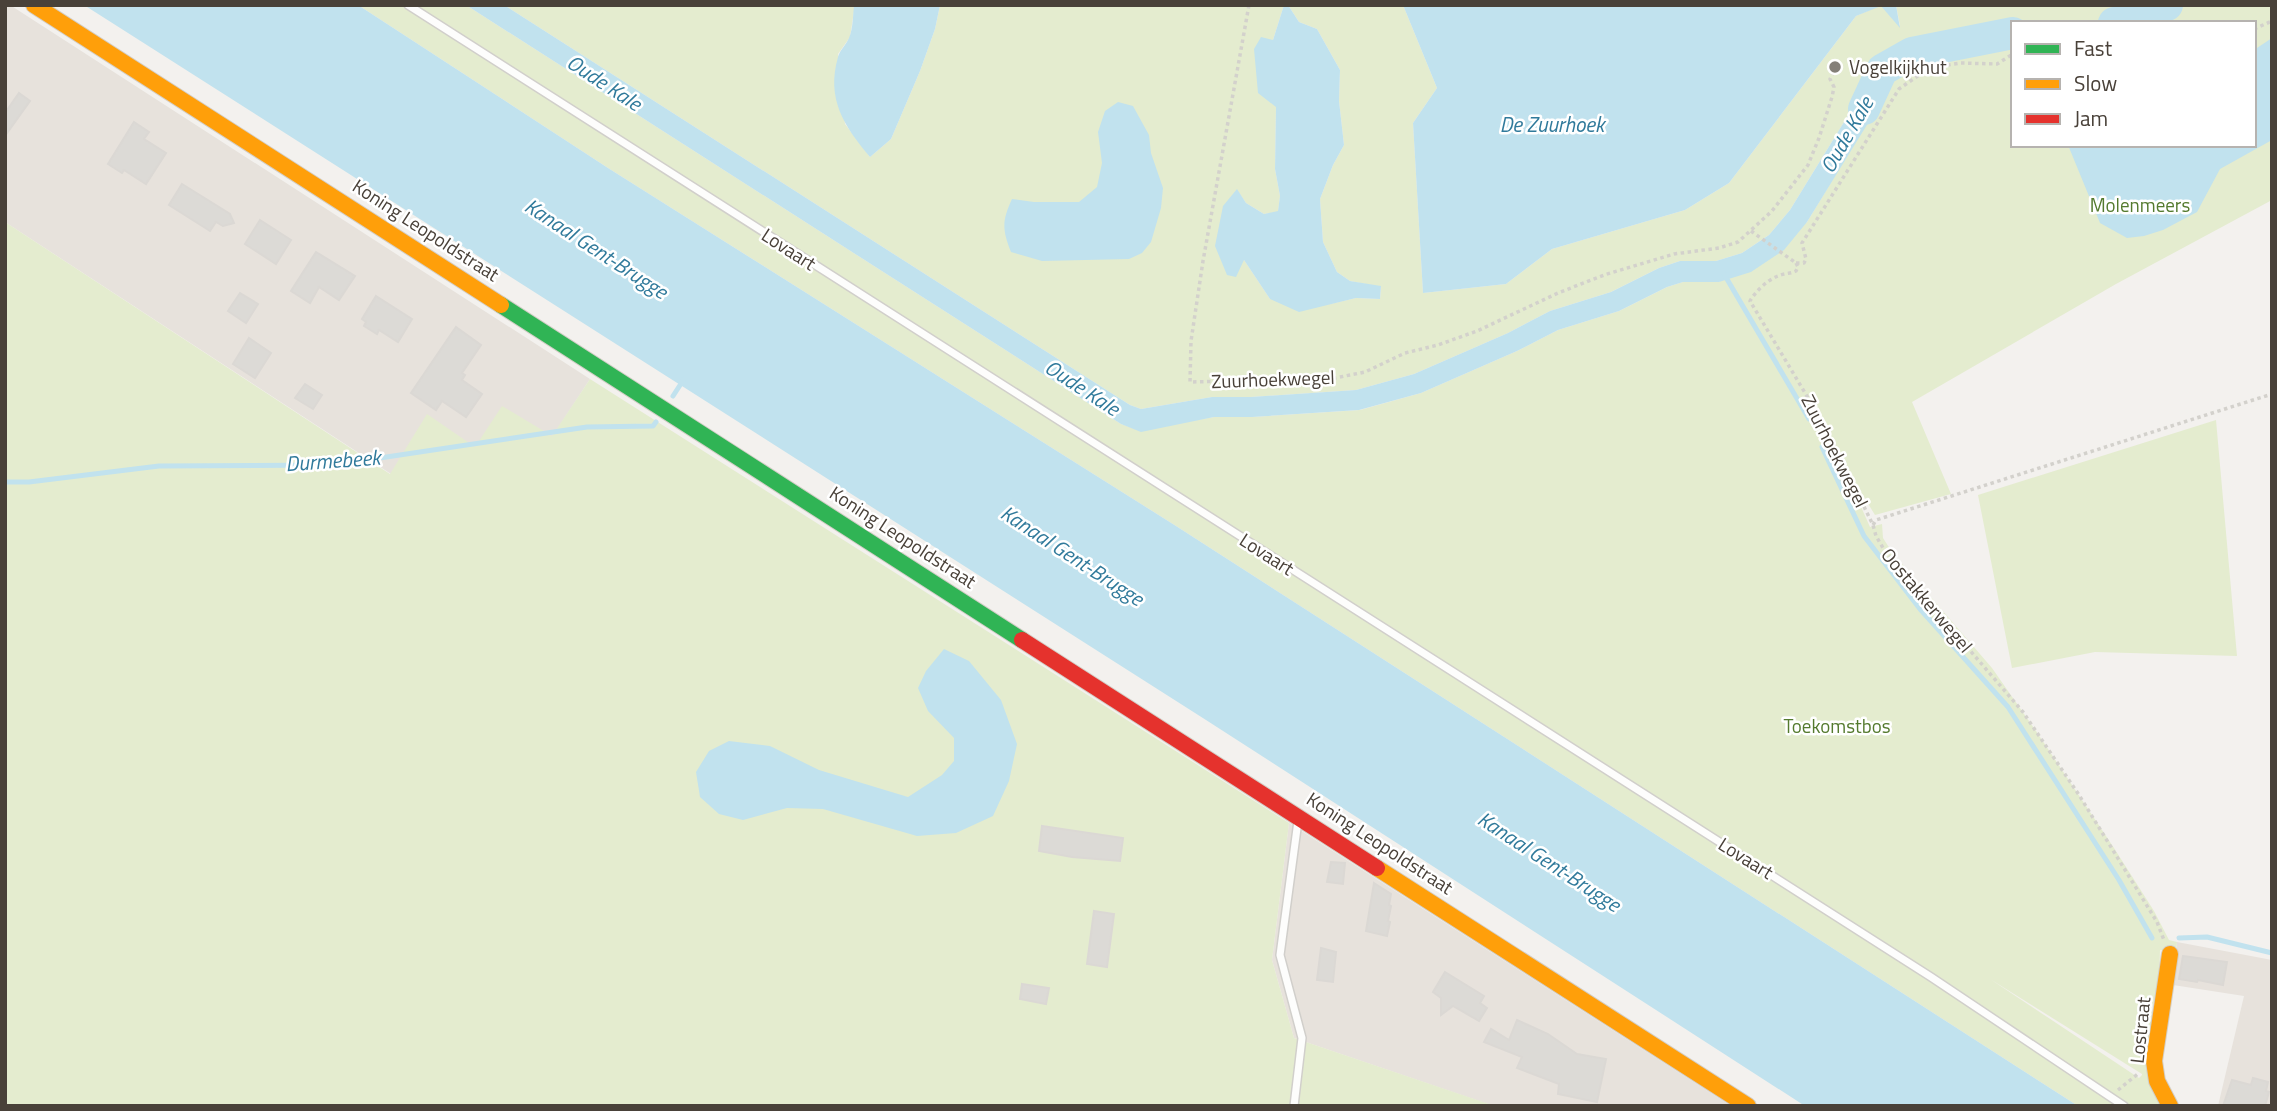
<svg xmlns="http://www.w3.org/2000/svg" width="2277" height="1111" font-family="'Titillium Web',sans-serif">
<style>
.residential{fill:#e7e2dc}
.green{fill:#e4eccf;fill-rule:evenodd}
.water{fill:#c1e2ee}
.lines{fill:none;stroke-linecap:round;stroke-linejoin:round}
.stream{stroke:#c1e2ee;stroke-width:5}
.river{stroke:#c1e2ee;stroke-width:32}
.building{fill:#dcdad6;stroke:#dbd8d4;stroke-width:2}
.lane-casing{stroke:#d1cfcb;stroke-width:10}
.fast-casing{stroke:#d3cec6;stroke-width:18}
.slow-casing{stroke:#d3cec6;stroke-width:18}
.jam-casing{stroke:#d3cec6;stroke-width:18}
.path{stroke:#d3d1cc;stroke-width:3.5;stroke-dasharray:3.5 3.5;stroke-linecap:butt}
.lane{stroke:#fdfdfc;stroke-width:7}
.fast{stroke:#30b455;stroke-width:16}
.slow{stroke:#ff9f0a;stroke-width:16}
.jam{stroke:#e5322d;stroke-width:16}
.poi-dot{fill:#847f78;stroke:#fff;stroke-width:2.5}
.labels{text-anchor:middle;stroke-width:5;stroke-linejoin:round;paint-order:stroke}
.poi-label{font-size:19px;fill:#494139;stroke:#fff;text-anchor:start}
.park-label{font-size:19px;fill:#547a2e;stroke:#fff}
.street-label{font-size:19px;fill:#494139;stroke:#fff}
.water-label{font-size:21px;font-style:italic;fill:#307a9b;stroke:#fff}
</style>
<rect width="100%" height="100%" fill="#f3f1ee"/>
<g class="residential">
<polygon points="5,5 10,5 590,379 552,437 475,447 391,474 5,222"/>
<polygon points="1289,823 1531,978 1731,1106 1488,1106 1488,1104 1294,1038 1272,960"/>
<polygon points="2177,942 2272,960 2272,1106 2218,1106 2244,996 2173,985"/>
</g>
<g class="green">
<path d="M358,5H466L1121,424L1138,430L1214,417H1252L1360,410L1421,393L1517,351L1558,330L1619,311L1667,287L1683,282H1719L1807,222L1855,143L1881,72L1860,96L1790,210L1769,235L1742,253L1716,261H1680L1659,268L1611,292L1550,311L1508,333L1414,374L1356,390L1251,397H1212L1141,409L1130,405L504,5H855L850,37L838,54L845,124L870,157L891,139L920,71L935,29L940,5H1284L1273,40L1276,107L1275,169L1280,196L1278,212L1264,214L1246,203L1237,190L1244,260L1270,299L1330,304L1356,298L1380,299L1381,287L1350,281L1337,272L1323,242L1320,199L1333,165L1344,145L1339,101L1340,70L1317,29L1299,22L1288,5H1403L1437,88L1413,123L1423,293L1506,284L1552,249L1685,210L1729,183L1856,16L1881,5L1900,26L1896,5H2272V200L2116,284L1912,402L1951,494L1875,515L1838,455L1870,527L1882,524L1883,538L1892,552L1992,668L2036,731L2114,848L2154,911L2169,940L2177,942L2176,952L2160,950L2159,981L2152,1008L2150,1046L2170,1106H2078L1176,526L608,168ZM2013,23H2254V145H2013ZM1990,979L2142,1074V1075L2139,1078Z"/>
<polygon points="5,222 390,474 427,414 475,447 502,406 552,436 590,379 1289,823 1272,960 1294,1038 1489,1104 1488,1106 5,1106"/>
<polygon points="2216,420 2237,656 2095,652 2012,668 1978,495"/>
</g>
<g class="water">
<polygon points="84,5 358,5 608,168 1176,526 2078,1106 1805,1106 1206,720"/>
<polygon points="466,5 504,5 1130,405 1141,409 1212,397 1251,397 1356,390 1414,374 1508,333 1550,311 1611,292 1659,268 1680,261 1716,261 1742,253 1769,235 1790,210 1860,96 1882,70 1878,107 1807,222 1784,250 1751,272 1719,282 1683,282 1667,287 1619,311 1558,330 1517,351 1421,393 1359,410 1252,417 1214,417 1141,432 1121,424"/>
<path d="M854,5H940L935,29L920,71L891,139L870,157C844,126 826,99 838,57C840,50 846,45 849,38C853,29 853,15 854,5Z"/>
<polygon points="1284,5 1288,5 1299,22 1317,29 1340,70 1339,101 1344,145 1333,165 1320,199 1323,242 1337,272 1350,281 1381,286 1380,299 1356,298 1299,312 1270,299 1244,260 1236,277 1227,275 1215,246 1223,206 1237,189 1246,203 1264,214 1278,211 1280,196 1275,169 1276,107 1258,93 1254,49 1261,37 1273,40"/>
<polygon points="1403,5 1896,5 1900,28 1881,6 1856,16 1729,183 1685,210 1552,249 1506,284 1423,293 1413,123 1437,88"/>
<polygon points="2272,38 2272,140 2220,169 2197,212 2163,230 2144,236 2127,238 2100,223 2068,145 2254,145 2254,50"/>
<path d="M1118,102L1133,106L1149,135L1151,153L1163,188L1161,208L1151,242L1142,253L1129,259L1042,261L1011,252C1002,229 1002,221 1012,199L1034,202H1079L1097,187L1102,163L1098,132L1105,111Z"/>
<polygon points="944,649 969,661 1001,700 1017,744 1009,781 993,816 956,833 917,836 823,809 787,808 743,820 719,814 700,797 696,772 709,751 729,741 770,746 819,770 908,797 942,775 954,761 954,738 928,711 918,688 926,671"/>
</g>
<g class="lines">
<g class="stream">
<polyline points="1724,274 1809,419"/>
<polyline points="673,396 684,379"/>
<polyline points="1822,447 1864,536 1920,609 2008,707 2119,880 2152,938"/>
<polyline points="5,482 29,482 159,466 333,465 587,427 653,426 656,422"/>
<polyline points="2179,938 2207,937 2272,953"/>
</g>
<g class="river">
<polyline points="2114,23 2136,18 2167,5"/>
<polyline points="1864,109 1882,70 1912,53 2013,33"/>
</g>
</g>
<g class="building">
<polygon points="19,93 30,101 5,136 5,113"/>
<polygon points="134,122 149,132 144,139 166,153 146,184 124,170 122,173 108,164"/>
<polygon points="182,184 230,214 234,223 223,226 216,222 210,231 169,205"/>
<polygon points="260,220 291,240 276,264 245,244"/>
<polygon points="316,252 355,276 339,300 319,287 310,303 291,291"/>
<polygon points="240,293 258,304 246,323 228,311"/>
<polygon points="376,296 412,319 398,342 379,330 377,334 364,326 366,322 362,319"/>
<polygon points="456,327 481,345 462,373 465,375 462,380 482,394 466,417 442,401 436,410 411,393"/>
<polygon points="249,338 271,353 255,378 233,364"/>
<polygon points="305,384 322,395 313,409 295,398"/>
<polygon points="1042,826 1123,838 1120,861 1072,857 1039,851"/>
<polygon points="1331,862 1345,863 1343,884 1327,882"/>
<polygon points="1374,883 1391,894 1389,905 1391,906 1388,921 1390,922 1387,936 1366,931"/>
<polygon points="1094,911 1114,914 1107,967 1087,964"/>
<polygon points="1321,948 1336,952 1333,982 1317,980"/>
<polygon points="2183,956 2227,962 2223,985 2198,980 2197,982 2179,979"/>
<polygon points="1445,972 1484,996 1480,1003 1487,1008 1479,1021 1453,1006 1441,1015 1441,998 1433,992"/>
<polygon points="1022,984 1049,988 1046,1004 1020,999"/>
<polygon points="1517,1020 1548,1034 1577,1054 1606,1059 1597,1102 1558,1094 1559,1084 1517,1068 1522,1057 1484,1042 1491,1029 1509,1040"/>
<polygon points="2253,1078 2268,1082 2266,1091 2269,1092 2265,1106 2223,1106 2232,1080 2251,1085"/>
</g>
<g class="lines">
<defs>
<g id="lane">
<polyline points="408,5 1931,977 2124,1106"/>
<polyline points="1294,1106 1302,1038 1280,955 1298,821"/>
</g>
<polyline id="fast" points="501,305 1022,640"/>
<g id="slow">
<polyline points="34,5 501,305"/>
<polyline points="1377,868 1748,1106"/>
<polyline points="2170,954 2154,1061 2157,1081 2170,1106"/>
</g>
<polyline id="jam" points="1022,640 1377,868"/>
</defs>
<use href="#lane" class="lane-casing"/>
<use href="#fast" class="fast-casing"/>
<use href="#slow" class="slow-casing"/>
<use href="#jam" class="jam-casing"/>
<g class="path">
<polyline points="1249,5 1203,261 1191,341 1190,382 1335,378 1365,372 1405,353 1438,345 1477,331 1558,293 1604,275 1674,254 1719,248 1738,242 1772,211 1808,165 1819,138 1832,97 1834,87 1830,79 1834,71"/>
<polyline points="2254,29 2272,21"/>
<polyline points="1751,231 1796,263"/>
<path d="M1796,263L1798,267L1796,271C1790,274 1784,273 1778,276C1767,280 1755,292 1750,301L1823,423L1873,525L1876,536L1886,553L2023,712L2079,795L2157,922L2164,940"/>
<polyline points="1796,263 1804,263 1806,259 1802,243 1899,89 1929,68 1961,63 1997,64 2013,54"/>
<polyline points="1873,525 1876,520 2272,394"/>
<polyline points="2118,1090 2139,1073"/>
</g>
<use href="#lane" class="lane"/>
<use href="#fast" class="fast"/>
<use href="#slow" class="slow"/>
<use href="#jam" class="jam"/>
</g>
<circle class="poi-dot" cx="1835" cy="67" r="7"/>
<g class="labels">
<g class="poi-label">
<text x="1849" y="74">Vogelkijkhut</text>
</g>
<g class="park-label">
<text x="2140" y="212">Molenmeers</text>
<text x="1837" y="733">Toekomstbos</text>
</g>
<g class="street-label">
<text transform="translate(426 230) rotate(33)" y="7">Koning Leopoldstraat</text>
<text transform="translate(789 249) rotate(33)" y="7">Lovaart</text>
<text transform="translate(1273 379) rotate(-2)" y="7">Zuurhoekwegel</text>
<text transform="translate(1835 451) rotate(63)" y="7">Zuurhoekwegel</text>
<text transform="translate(903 537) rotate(33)" y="7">Koning Leopoldstraat</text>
<text transform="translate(1267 554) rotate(33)" y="7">Lovaart</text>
<text transform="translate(1927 600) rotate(50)" y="7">Oostakkerwegel</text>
<text transform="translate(1380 843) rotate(33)" y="7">Koning Leopoldstraat</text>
<text transform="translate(1746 858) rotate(32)" y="7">Lovaart</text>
<text transform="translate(2140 1030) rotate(-84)" y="7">Lostraat</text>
</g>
<g class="water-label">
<text transform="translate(604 83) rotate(33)" y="7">Oude Kale</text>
<text x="1552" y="132">De Zuurhoek</text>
<text transform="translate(1847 135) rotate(-60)" y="7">Oude Kale</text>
<text transform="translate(596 249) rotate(33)" y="7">Kanaal Gent-Brugge</text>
<text transform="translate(1082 388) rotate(33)" y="7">Oude Kale</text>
<text transform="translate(333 461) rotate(-4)" y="7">Durmebeek</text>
<text transform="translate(1072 556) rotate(33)" y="7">Kanaal Gent-Brugge</text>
<text transform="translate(1549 862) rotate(33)" y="7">Kanaal Gent-Brugge</text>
</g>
</g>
<rect width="2277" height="1111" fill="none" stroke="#494139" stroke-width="14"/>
<rect x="2011" y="21" width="245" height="126" fill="#ffffff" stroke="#b6b3b0" stroke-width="2"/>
<rect x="2025" y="44" width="35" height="10" fill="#30b455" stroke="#b6b3b0" stroke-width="2"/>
<text x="2074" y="56" font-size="21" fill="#494139">Fast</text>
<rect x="2025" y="79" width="35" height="10" fill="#ff9f0a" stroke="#b6b3b0" stroke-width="2"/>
<text x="2074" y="91" font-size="21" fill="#494139">Slow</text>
<rect x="2025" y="114" width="35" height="10" fill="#e5322d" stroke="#b6b3b0" stroke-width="2"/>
<text x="2074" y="126" font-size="21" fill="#494139">Jam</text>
</svg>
